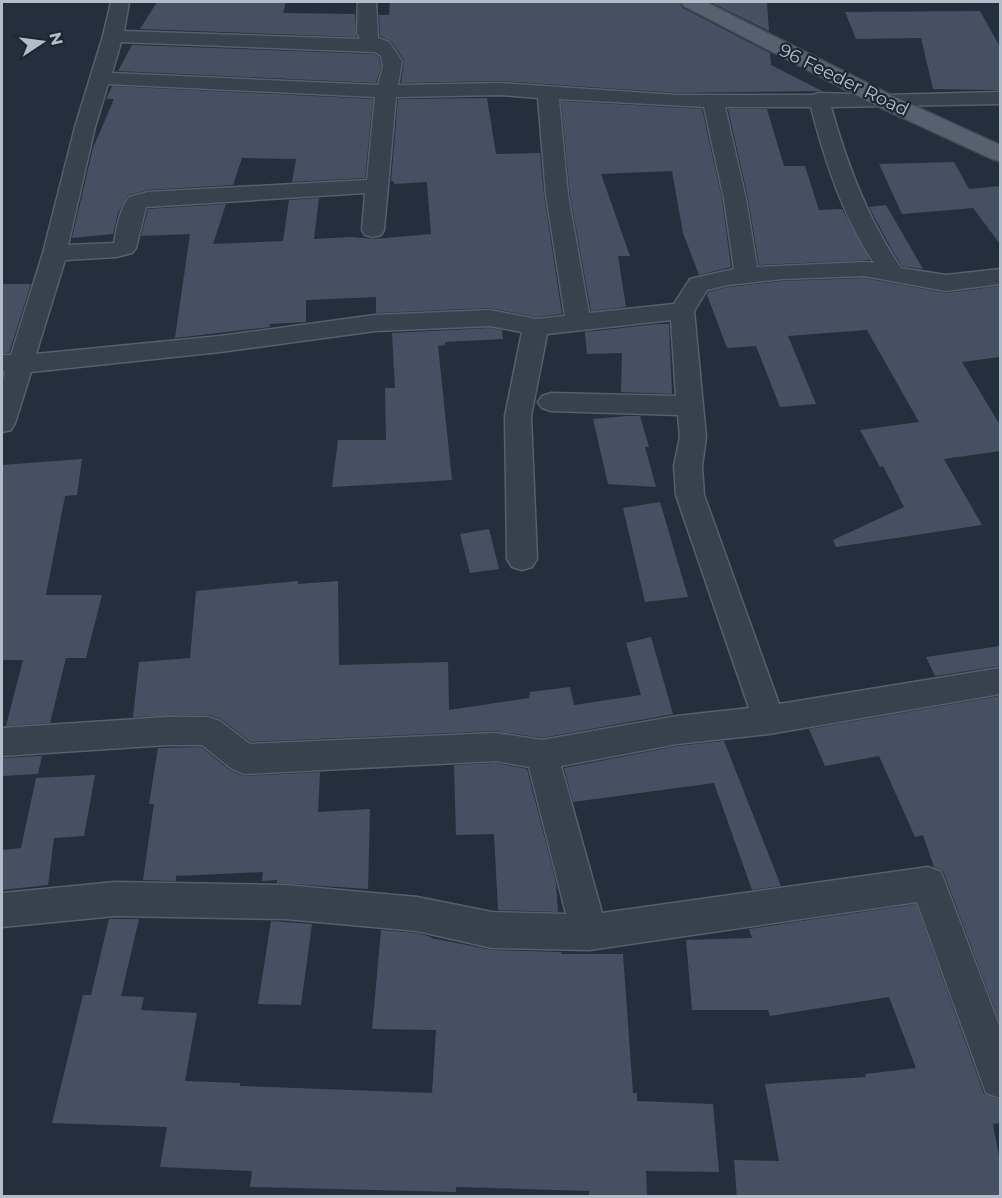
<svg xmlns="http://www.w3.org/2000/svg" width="1002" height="1198" font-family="Montserrat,sans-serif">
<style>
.building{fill:#455162}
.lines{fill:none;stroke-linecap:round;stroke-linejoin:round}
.minor-casing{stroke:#565f6c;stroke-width:3}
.primary-casing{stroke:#414a57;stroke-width:3}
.minor{fill:#38414e;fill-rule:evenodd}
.primary{fill:#56606e;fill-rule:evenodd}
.labels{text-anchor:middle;stroke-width:4.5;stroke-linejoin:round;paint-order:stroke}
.far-street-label{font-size:18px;fill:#b4bcc9;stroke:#1d2633}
</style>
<rect width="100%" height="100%" fill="#242f3e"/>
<g class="building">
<polygon points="157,2 286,2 283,13 355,14 356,37 140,29"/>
<polygon points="390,2 679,2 683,8 770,53 771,65 822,91 677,93 501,81 401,83 404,60 391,41 380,36 379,15 389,15"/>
<polygon points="710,2 767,2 769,31"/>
<polygon points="980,11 1000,47 1000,90 933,89 921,38 856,39 845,12"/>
<polygon points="132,45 374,54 379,57 381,67 376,83 118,71"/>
<polygon points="112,86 373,99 365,178 292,182 296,159 242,158 233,185 148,190 128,195 118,213 113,234 72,238 93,148 114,99 106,99"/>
<polygon points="487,98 496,154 540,153 544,195 562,314 536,317 490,308 376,313 376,297 306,300 306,322 270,324 270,327 175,338 190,234 141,236 148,209 226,204 213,244 283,241 289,200 319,198 314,239 351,237 374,239 431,234 427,182 394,184 393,181 391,181 398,99"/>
<polygon points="561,101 702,109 722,199 731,267 699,275 683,233 672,171 601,174 630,256 618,256 626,307 591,311 570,195"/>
<polygon points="728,109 767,109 784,166 805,166 819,210 842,209 870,260 759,265 748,198"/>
<polygon points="954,162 969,189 1000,186 1000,244 973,208 902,214 879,164"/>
<polygon points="886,205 923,269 902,266 891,248 869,207"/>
<polygon points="864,278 946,293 1000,286 1000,357 962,362 1000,425 1000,451 944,459 982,525 836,547 833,540 904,507 883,466 880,467 860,430 919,422 867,330 788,336 816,404 780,407 756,346 727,348 707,295 708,292 728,287 782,281"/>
<polygon points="2,284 31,284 9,353 2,353"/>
<polygon points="658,324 669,324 672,394 621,392 622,353 587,354 585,332"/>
<polygon points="490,328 502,330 503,339 445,342 445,345 438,346 452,480 332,487 338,440 386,440 385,388 395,388 392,333"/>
<polygon points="627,416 640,416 649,447 645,447 656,487 608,484 593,419"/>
<polygon points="82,459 77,495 65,496 46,595 102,595 86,658 66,658 50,723 6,726 23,660 2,660 2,465"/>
<polygon points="660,502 688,597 645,602 623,508"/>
<polygon points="489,529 499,569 470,573 460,534"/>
<polygon points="298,581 298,584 338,581 339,665 448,662 449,710 529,698 530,692 570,687 574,705 641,695 626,643 651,637 673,714 542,738 496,731 251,742 221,719 209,715 133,717 139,662 190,658 196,591"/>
<polygon points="1000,646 1000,666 935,676 926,657"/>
<polygon points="1000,696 1000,1023 943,871 934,867 923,835 915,837 879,756 825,766 809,729"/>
<polygon points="724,741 781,886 752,890 714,783 573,802 564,768 677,746"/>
<polygon points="201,747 231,771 243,776 320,772 318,812 370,809 368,889 277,883 277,880 262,881 263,872 176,876 176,881 143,880 154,804 149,804 158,748"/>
<polygon points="42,756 38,774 2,776 2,758"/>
<polygon points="496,763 527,769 556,882 558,912 498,910 494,834 456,835 454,765"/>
<polygon points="95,775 84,836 54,838 48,885 2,890 2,850 21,848 36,778"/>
<polygon points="916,904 984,1094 1000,1100 1000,1123 993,1124 1000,1162 1000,1197 737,1197 734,1160 779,1161 765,1084 866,1077 865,1074 916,1068 889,997 770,1016 768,1010 692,1010 686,940 752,938 749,929"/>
<polygon points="109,919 139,919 121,996 144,997 141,1010 197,1013 185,1081 240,1083 240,1086 432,1093 436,1030 372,1029 381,930 417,933 431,937 431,938 492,950 561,952 562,954 623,954 633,1093 637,1093 637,1101 713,1104 719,1172 646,1171 647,1197 589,1197 589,1191 456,1187 456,1192 250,1187 252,1171 160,1167 167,1127 52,1123 83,995 91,995"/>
<polygon points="271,921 312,924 301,1005 258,1004"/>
</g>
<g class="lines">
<defs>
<path id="minor" d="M111,2H129L124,31L360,39L357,33L358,2H376L378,38L389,42L402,61L398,85L501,83L677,95H812L819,93L885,95L1000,92V104L831,107C847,164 867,218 901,268L946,275L1000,269V284L946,291L864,276L782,279L728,285L707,290L694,311L706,437L702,466L704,495L779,704L1000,668V694L769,734L677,744L561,766L602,913L928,867L941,872L1000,1028V1098L986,1093L917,902L589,950L492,948L417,931L285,919L115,916L2,927V893L115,882L285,885L417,897L492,912L566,914L529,767L496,761L244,774L232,769L202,745H167L2,756V728L167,717H208L220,721L250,744L496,733L542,740L677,716L749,708L676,495L674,466L680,437L678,415L551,411L542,408L538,402L542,396L551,393L676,396L671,320L547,334L531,416L537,559L532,567L522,570L512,567L507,559L505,416L522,332L490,326L375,331L220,352L31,372L15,423L11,430L2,432V383L5,372L2,371V355H11L43,253L75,127L103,36ZM121,42L375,52L381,56L383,67L378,85L112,73ZM108,84L375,97L367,180L148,192L129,197C119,211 117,227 114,243L68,245L95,127ZM501,95L538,98L546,195L565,316L536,319L490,310L375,315L220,336L36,354L65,260L116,257L132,253L136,248L146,207L365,193L362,230L365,235L373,237L381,235L384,230L396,97ZM559,99L704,107L724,199L734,269L690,279L674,304L589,313L568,195ZM725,107H811C825,162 843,216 874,263L864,262L757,267L746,199Z"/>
<polygon id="primary" points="681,2 706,2 893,96 1000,145 1000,161 992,159 877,106 684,6"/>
</defs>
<use href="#minor" class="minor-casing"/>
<use href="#primary" class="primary-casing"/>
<use href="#minor" class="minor"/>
<use href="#primary" class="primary"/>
</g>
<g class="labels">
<g class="far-street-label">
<text transform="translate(844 80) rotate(26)" y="6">96 Feeder Road</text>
</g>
</g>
<rect width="1002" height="1198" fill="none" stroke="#b4bcc9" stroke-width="6"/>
<g transform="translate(42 42) rotate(77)" stroke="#1d2633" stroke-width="4.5" paint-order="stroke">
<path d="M0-4.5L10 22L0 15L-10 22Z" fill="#b4bcc9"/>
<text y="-9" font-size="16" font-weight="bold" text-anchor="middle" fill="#b4bcc9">N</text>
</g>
</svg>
